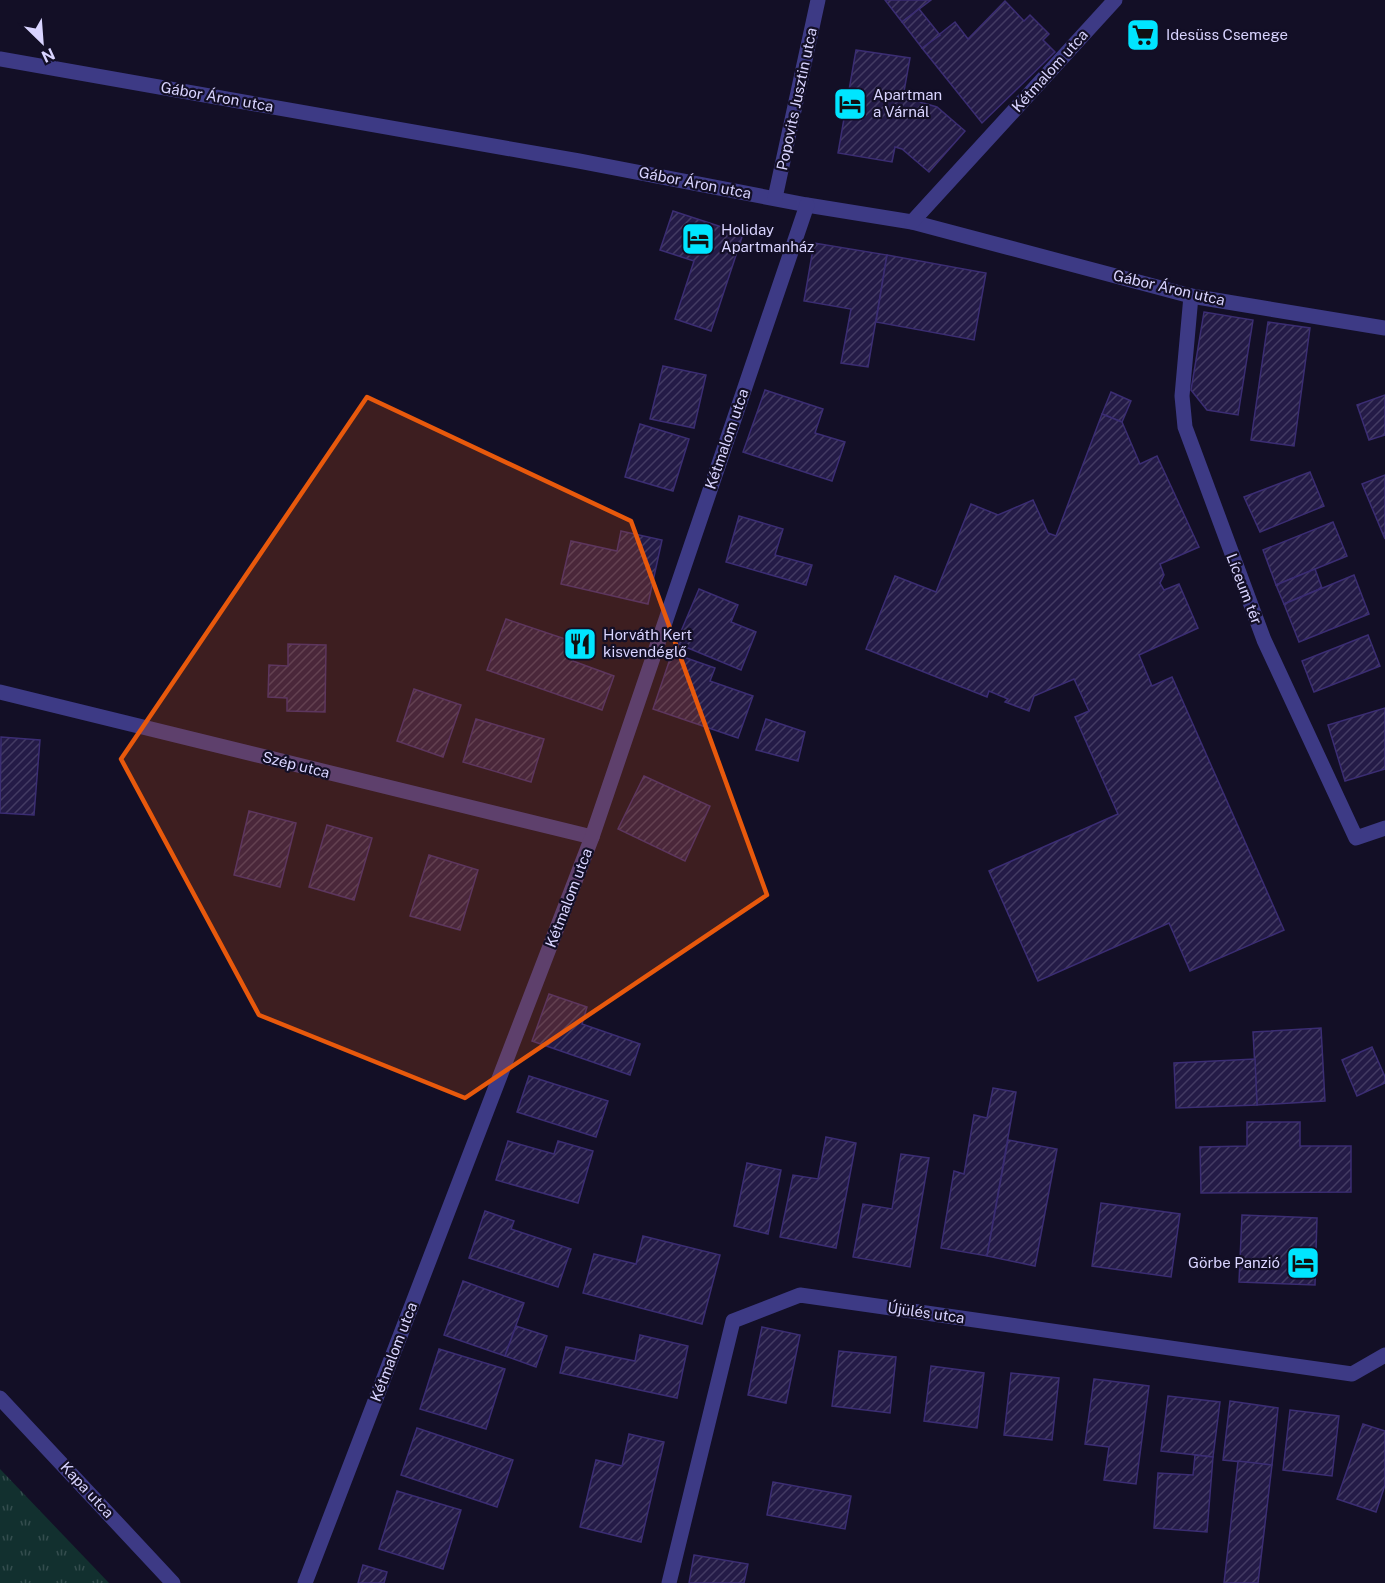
<svg xmlns="http://www.w3.org/2000/svg" width="1385" height="1583" font-family="'Public Sans',sans-serif">
<style>
.grass{fill:url(#grass-tufts)}
.building{fill:url(#building-hatch);stroke:#3b2d73;stroke-width:1.5}
.lines{fill:none;stroke-linecap:round;stroke-linejoin:round}
.minor{stroke:#3d3a85;stroke-width:15}
.marked{fill:#e8590c;fill-opacity:0.2;stroke:#e8590c;stroke-width:4.5;stroke-linejoin:round}
.labels{text-anchor:middle;stroke-width:4.5;stroke-linejoin:round;paint-order:stroke}
.poi-label{font-size:15px;fill:#d9d4ff;stroke:#130f26;text-anchor:start}
.street-label{font-size:15px;fill:#d9d4ff;stroke:#130f26}
</style>
<defs>
<pattern id="grass-tufts" width="24" height="20" patternUnits="userSpaceOnUse" patternTransform="scale(1.5)"><rect width="24" height="20" fill="#12302f"/><path d="M3 7l-1-3M5 7V3M7 7l1-3M15 17l-1-3M17 17v-4M19 17l1-3" fill="none" stroke="#344d4e"/></pattern>
<pattern id="building-hatch" width="6" height="6" patternUnits="userSpaceOnUse" patternTransform="scale(1.5)"><rect width="6" height="6" fill="#241b47"/><path d="M-1 1l2-2M0 6l6-6M5 7l2-2" fill="none" stroke="#433b63"/></pattern>
</defs>
<rect width="100%" height="100%" fill="#130f26"/>
<polygon class="grass" points="0,1469 109,1583 0,1583"/>
<g class="building">
<polygon points="885,0 931,0 902,22"/>
<polygon points="1005,1 1024,21 1030,15 1049,34 1043,40 1055,52 982,123 922,48 955,22 968,39"/>
<polygon points="919,9 940,35 922,48 902,22"/>
<polygon points="856,50 910,58 903,97 937,107 965,131 929,172 902,149 895,147 892,162 838,153"/>
<polygon points="673,211 743,234 711,331 675,319 694,261 660,250"/>
<polygon points="814,243 887,255 868,367 841,363 851,309 804,301"/>
<polygon points="887,255 986,273 974,340 876,322"/>
<polygon points="1204,312 1253,320 1238,415 1207,410 1191,390"/>
<polygon points="1268,322 1310,328 1294,446 1251,440"/>
<polygon points="663,366 706,375 694,428 650,419"/>
<polygon points="765,390 823,409 815,433 845,442 832,481 743,452"/>
<polygon points="1111,392 1131,401 1122,422 1102,414"/>
<polygon points="1385,395 1385,435 1369,440 1357,405"/>
<polygon points="1102,414 1122,422 1140,464 1157,456 1199,547 1160,564 1164,575 1160,583 1164,590 1179,584 1198,628 1139,655 1152,686 1172,677 1284,930 1190,971 1169,923 1038,981 989,871 1118,814 1075,717 1089,711 1074,679 1034,696 1029,711 1005,702 1008,699 989,691 987,697 866,649 895,576 936,592 971,504 998,515 1033,500 1048,533 1056,536"/>
<polygon points="640,424 689,439 673,491 625,477"/>
<polygon points="1310,472 1324,506 1260,532 1244,497"/>
<polygon points="1385,475 1385,539 1362,484"/>
<polygon points="739,516 783,529 775,555 812,565 806,585 726,562"/>
<polygon points="1333,522 1347,556 1276,585 1263,550"/>
<polygon points="621,531 662,540 648,604 561,584 571,541 617,551"/>
<polygon points="1315,569 1322,588 1284,604 1276,585"/>
<polygon points="1354,575 1369,614 1299,642 1284,604"/>
<polygon points="699,589 738,605 731,622 756,632 741,670 676,643"/>
<polygon points="506,619 580,644 573,661 614,676 602,710 487,670"/>
<polygon points="1368,635 1380,666 1314,692 1302,661"/>
<polygon points="288,644 326,645 325,712 287,711 287,698 268,697 269,665 288,666"/>
<polygon points="672,653 715,668 710,681 753,696 738,738 653,709"/>
<polygon points="414,689 461,705 443,757 397,741"/>
<polygon points="1385,708 1385,769 1345,781 1328,725"/>
<polygon points="476,719 544,739 531,782 463,762"/>
<polygon points="766,719 805,732 798,761 756,750"/>
<polygon points="1,737 40,740 34,815 0,813"/>
<polygon points="644,776 710,806 685,861 618,829"/>
<polygon points="249,811 296,823 280,887 234,875"/>
<polygon points="327,825 372,838 354,900 309,887"/>
<polygon points="429,855 478,870 460,930 410,916"/>
<polygon points="549,994 587,1007 582,1024 640,1044 630,1075 532,1041"/>
<polygon points="1321,1028 1325,1101 1257,1105 1253,1032"/>
<polygon points="1372,1047 1385,1077 1385,1083 1357,1096 1342,1060"/>
<polygon points="1255,1059 1257,1105 1176,1108 1174,1063"/>
<polygon points="529,1076 608,1101 596,1137 517,1112"/>
<polygon points="993,1088 1016,1092 987,1256 941,1248 954,1171 964,1174 974,1115 987,1118"/>
<polygon points="1247,1122 1300,1122 1300,1146 1351,1146 1351,1192 1201,1193 1200,1147 1247,1146"/>
<polygon points="826,1137 856,1143 836,1248 780,1237 793,1175 818,1179"/>
<polygon points="1008,1140 1057,1149 1035,1266 987,1256"/>
<polygon points="508,1141 554,1154 558,1141 593,1151 578,1203 496,1180"/>
<polygon points="901,1154 929,1158 910,1267 853,1257 863,1204 892,1209"/>
<polygon points="747,1163 781,1170 768,1234 734,1226"/>
<polygon points="1101,1203 1180,1214 1171,1277 1092,1266"/>
<polygon points="485,1211 514,1221 511,1229 571,1249 558,1287 469,1258"/>
<polygon points="1242,1215 1317,1218 1315,1285 1239,1282"/>
<polygon points="643,1236 720,1255 702,1324 583,1293 594,1254 636,1264"/>
<polygon points="463,1281 524,1303 505,1356 444,1335"/>
<polygon points="516,1326 547,1336 536,1367 505,1356"/>
<polygon points="762,1327 800,1335 786,1403 748,1395"/>
<polygon points="640,1335 688,1346 677,1398 560,1373 566,1347 635,1361"/>
<polygon points="439,1349 505,1369 486,1429 420,1409"/>
<polygon points="839,1351 896,1357 890,1413 832,1406"/>
<polygon points="931,1366 984,1373 977,1428 924,1421"/>
<polygon points="1011,1373 1059,1378 1052,1440 1004,1435"/>
<polygon points="1094,1379 1149,1386 1136,1484 1104,1480 1109,1447 1085,1444"/>
<polygon points="1168,1396 1220,1402 1213,1457 1161,1451"/>
<polygon points="1230,1401 1278,1408 1272,1465 1223,1460"/>
<polygon points="1290,1410 1339,1416 1332,1476 1283,1470"/>
<polygon points="1363,1424 1385,1431 1385,1485 1376,1512 1337,1499"/>
<polygon points="417,1428 513,1460 497,1507 401,1475"/>
<polygon points="629,1434 664,1442 641,1542 580,1527 596,1460 622,1466"/>
<polygon points="1195,1455 1213,1457 1207,1532 1154,1528 1158,1473 1193,1475"/>
<polygon points="1238,1461 1272,1465 1258,1583 1224,1583"/>
<polygon points="773,1482 851,1496 845,1529 767,1515"/>
<polygon points="397,1491 461,1510 443,1569 379,1549"/>
<polygon points="694,1555 748,1564 744,1583 689,1583"/>
<polygon points="363,1565 387,1572 384,1583 358,1583"/>
</g>
<g class="lines">
<g class="minor">
<polyline points="0,59 579,161 807,205 912,222 1191,296 1385,328"/>
<polyline points="775,198 818,0"/>
<polyline points="912,222 1115,0"/>
<polyline points="1191,296 1182,396 1185,427 1264,640 1356,838 1385,828"/>
<polyline points="0,692 592,837"/>
<polyline points="0,1398 173,1583"/>
<polyline points="305,1583 592,837 807,205"/>
<polyline points="669,1583 733,1321 800,1295 1352,1374 1385,1355"/>
</g>
</g>
<path class="marked" d="M367,397L631,521L767,895L465,1098L259,1015L121,759Z"/>
<defs>
<symbol id="supermarket-square" viewBox="-11 -11 22 22"><rect x="-9" y="-9" width="18" height="18" rx="4" fill="#00e5ff" stroke="#130f26"/><path d="M-6-5.5h2.5l.6 2H6L4.5 2H-2.5L-4.4-4H-6ZM-1.5 3.2a1.3 1.3 0 1 0 .1 0ZM3 3.2a1.3 1.3 0 1 0 .1 0Z" fill="#111"/></symbol>
<symbol id="hotel-square" viewBox="-11 -11 22 22"><rect x="-9" y="-9" width="18" height="18" rx="4" fill="#00e5ff" stroke="#130f26"/><path d="M-6-4.5h1.5V1H6V5H4.5V3h-9V5H-6ZM-4 0a1.8 1.8 0 1 1 3.6 0ZM.5 0V-2.5h3Q6-2.5 6 0Z" fill="#111"/></symbol>
<symbol id="restaurant-square" viewBox="-11 -11 22 22"><rect x="-9" y="-9" width="18" height="18" rx="4" fill="#00e5ff" stroke="#130f26"/><path d="M-5-6h1v4h1v-4h1v4h1v-4h1v5L-1.5 .5V6h-2V.5L-5-1ZM5-6V6H3V1.5H1.5Q1.5-4 5-6Z" fill="#111"/></symbol>
</defs>
<g fill-rule="evenodd">
<use href="#supermarket-square" x="1124" y="16" width="38" height="38"/>
<use href="#hotel-square" x="831" y="85" width="38" height="38"/>
<use href="#hotel-square" x="679" y="220" width="38" height="38"/>
<use href="#restaurant-square" x="561" y="625" width="38" height="38"/>
<use href="#hotel-square" x="1284" y="1244" width="38" height="38"/>
</g>
<g class="labels">
<g class="poi-label">
<text x="1166" y="40">Idesüss Csemege</text>
<text x="873" y="100">Apartman<tspan x="873" dy="17">a Várnál</tspan></text>
<text x="721" y="235">Holiday<tspan x="721" dy="17">Apartmanház</tspan></text>
<text x="603" y="640">Horváth Kert<tspan x="603" dy="17">kisvendéglő</tspan></text>
<text x="1280" y="1268" text-anchor="end">Görbe Panzió</text>
</g>
<g class="street-label">
<text transform="translate(1050 71) rotate(-48)" y="5">Kétmalom utca</text>
<text transform="translate(217 97) rotate(10)" y="5">Gábor Áron utca</text>
<text transform="translate(797 99) rotate(-78)" y="5">Popovits Jusztin utca</text>
<text transform="translate(695 183) rotate(11)" y="5">Gábor Áron utca</text>
<text transform="translate(1169 288) rotate(13)" y="5">Gábor Áron utca</text>
<text transform="translate(727 439) rotate(-71)" y="5">Kétmalom utca</text>
<text transform="translate(1244 589) rotate(69)" y="5">Líceum tér</text>
<text transform="translate(296 765) rotate(14)" y="5">Szép utca</text>
<text transform="translate(569 898) rotate(-69)" y="5">Kétmalom utca</text>
<text transform="translate(926 1313) rotate(8)" y="5">Újülés utca</text>
<text transform="translate(394 1352) rotate(-69)" y="5">Kétmalom utca</text>
<text transform="translate(87 1490) rotate(47)" y="5">Kapa utca</text>
</g>
</g>
<g transform="translate(42 42) rotate(155)" stroke="#130f26" stroke-width="4.5" paint-order="stroke">
<path d="M0-4.5L10 22L0 15L-10 22Z" fill="#d9d4ff"/>
<text y="-9" font-size="16" font-weight="bold" text-anchor="middle" fill="#d9d4ff">N</text>
</g>
</svg>
